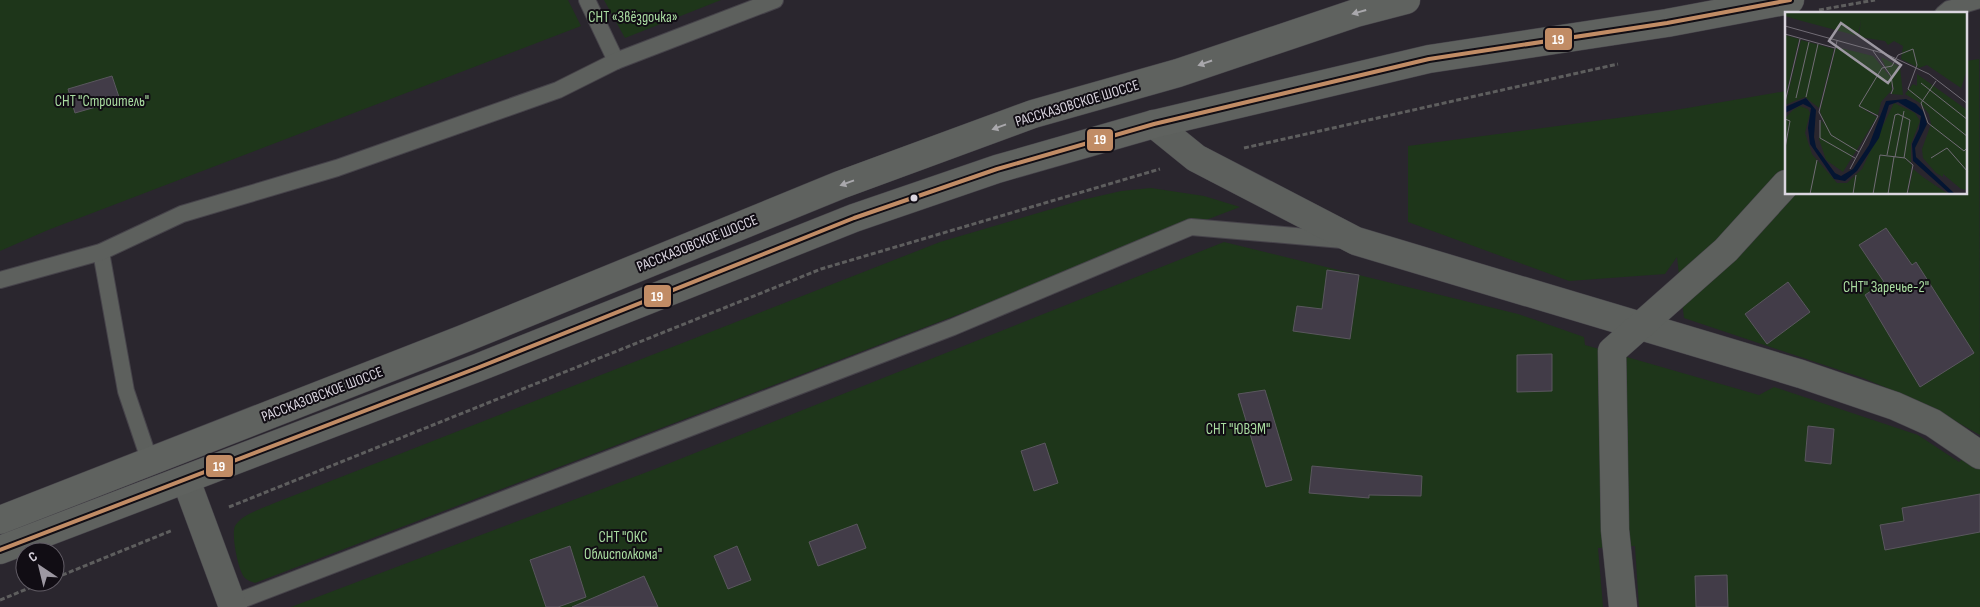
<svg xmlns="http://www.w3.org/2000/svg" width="1980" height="607" font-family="'Sofia Sans Condensed',sans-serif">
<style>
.green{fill:#1e361a}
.building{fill:#423c48;stroke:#5a575e}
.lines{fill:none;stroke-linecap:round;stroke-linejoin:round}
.service-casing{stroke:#46434a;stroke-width:18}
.minor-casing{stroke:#46434a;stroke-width:29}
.primary-casing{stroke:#46434a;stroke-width:29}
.path{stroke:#5e5e5e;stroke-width:3;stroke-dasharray:5 2.5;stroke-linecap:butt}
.service{stroke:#5d605d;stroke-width:16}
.minor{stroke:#5d605d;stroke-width:28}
.primary{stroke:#5f625f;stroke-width:28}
.bus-1-casing{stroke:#110d14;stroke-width:8}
.bus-1{stroke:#c18c65;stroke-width:4}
.oneway{fill:#a9a8ac}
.bus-dot{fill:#dbd6e0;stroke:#110d14;stroke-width:2}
.labels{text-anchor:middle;stroke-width:4;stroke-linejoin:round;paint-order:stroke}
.park-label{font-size:15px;fill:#a9dca0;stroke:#110d14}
.street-label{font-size:15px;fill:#dbd6e0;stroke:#110d14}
.inset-road{fill:none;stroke:#716c75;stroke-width:1}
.view{fill:#9d98a2;fill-opacity:0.15;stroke:#9d98a2;stroke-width:2.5}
.inset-edge{fill:none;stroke:#dbd6e0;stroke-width:2.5}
.line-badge{stroke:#110d14;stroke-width:2}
.badge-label{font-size:14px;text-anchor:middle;font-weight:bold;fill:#fff}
</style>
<rect width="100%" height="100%" fill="#2a262e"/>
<g class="green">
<polygon points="0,0 568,0 581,26 48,230 0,251"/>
<polygon points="604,0 721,0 625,38"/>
<polygon points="1979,59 1980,435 1925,404 1863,378 1684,318 1677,257 1665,274 1569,281 1408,222 1408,146 1670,111 1786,91 1786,194 1966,194 1966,61"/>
<path d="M1151,188L1204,196L1240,207L255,583C252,582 247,580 245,578C238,571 231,534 235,526C241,515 261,509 272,504L940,242L1082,200L1121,191Z"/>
<polygon points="1224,242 1518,314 1584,337 1585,345 1759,395 1774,387 1918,435 1959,462 1980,443 1980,607 1639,607 1635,546 1598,548 1603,607 291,607 655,469"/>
</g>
<g class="building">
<polygon points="112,76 120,100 75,113 68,89"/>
<polygon points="1886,228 1912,265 1916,262 1974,353 1920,387 1865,295 1884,282 1859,245"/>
<polygon points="1327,270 1359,275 1350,339 1293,331 1297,306 1322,309"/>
<polygon points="1788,282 1810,312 1767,344 1745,314"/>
<polygon points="1552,354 1552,391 1517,392 1517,355"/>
<polygon points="1265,390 1292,480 1266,487 1238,394"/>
<polygon points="1808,426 1834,429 1831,464 1805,461"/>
<polygon points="1045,443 1058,483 1034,491 1021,451"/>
<polygon points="1312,466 1422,476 1421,496 1369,495 1369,498 1309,493"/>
<polygon points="1980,494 1980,532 1885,550 1880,525 1904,521 1902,508"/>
<polygon points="857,524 866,548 818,566 809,542"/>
<polygon points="570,546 586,597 558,607 546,607 530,560"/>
<polygon points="737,546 751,580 728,589 714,556"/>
<polygon points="1727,575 1728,607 1696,607 1695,576"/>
<polygon points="644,576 658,607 572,607"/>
</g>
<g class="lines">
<defs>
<g id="service">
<polyline points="587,0 616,61"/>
<polyline points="1943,14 1949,9 1980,0"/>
<polyline points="101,252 126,391 150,462"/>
<polyline points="0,280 101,252 182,214 337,168 558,90 616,61 775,0"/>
<polyline points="231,604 953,327 1191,227 1342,240"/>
</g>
<g id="minor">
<polyline points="1154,124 1196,158 1356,241 1801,374 1895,406 1933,423 1980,455"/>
<polyline points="186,480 233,607"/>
<polyline points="1623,607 1615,530 1612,351 1726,250 1786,184"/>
</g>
<g id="primary">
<polyline points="0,520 463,339 840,185 1033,114 1178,73 1356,13 1406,0"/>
<polyline points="0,550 477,368 854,218 997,169 1154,124 1429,59 1667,23 1790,0"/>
</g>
</defs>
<use href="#service" class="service-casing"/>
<use href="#minor" class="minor-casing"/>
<use href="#primary" class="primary-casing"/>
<g class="path">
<polyline points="1819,10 1875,0"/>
<polyline points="1244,148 1618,64"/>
<polyline points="229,507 821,269 1160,169"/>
<polyline points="55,578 173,530"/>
<polyline points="0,600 44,582"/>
</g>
<use href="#service" class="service"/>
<use href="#minor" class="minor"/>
<use href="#primary" class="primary"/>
<defs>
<polyline id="bus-1" points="0,550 477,368 854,218 997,169 1154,124 1429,59 1667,23 1790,0"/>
</defs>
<use href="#bus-1" class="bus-1-casing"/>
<use href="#bus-1" class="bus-1"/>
</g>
<defs><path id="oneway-solid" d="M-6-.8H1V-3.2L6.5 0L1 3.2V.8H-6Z" transform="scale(1.25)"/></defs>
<g class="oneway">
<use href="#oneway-solid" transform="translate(1359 12) rotate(164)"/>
<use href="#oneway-solid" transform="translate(1205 63) rotate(161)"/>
<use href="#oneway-solid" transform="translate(999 127) rotate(160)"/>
<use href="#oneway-solid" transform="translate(847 183) rotate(160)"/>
</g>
<circle class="bus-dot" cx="914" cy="198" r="4.5"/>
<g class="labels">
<g class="park-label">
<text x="633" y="22">СНТ «Звёздочка»</text>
<text x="102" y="106">СНТ "Строитель"</text>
<text x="1886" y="292">СНТ" Заречье-2"</text>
<text x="1238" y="434">СНТ "ЮВЭМ"</text>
<text x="623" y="542">СНТ "ОКС<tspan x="623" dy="17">Облисполкома"</tspan></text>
</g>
<g class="street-label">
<text transform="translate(1077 103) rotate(-17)" y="5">РАССКАЗОВСКОЕ ШОССЕ</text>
<text transform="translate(697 243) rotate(-22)" y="5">РАССКАЗОВСКОЕ ШОССЕ</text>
<text transform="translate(322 394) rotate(-21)" y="5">РАССКАЗОВСКОЕ ШОССЕ</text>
</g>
</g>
<g transform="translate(1785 12)">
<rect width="182" height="182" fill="#2a262e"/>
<path d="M0,0H182V58L176,76L142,53L134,56L116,47L118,34L109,29L103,33L100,29L74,25L76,8L73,24L17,9L0,4ZM0,23L14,27L0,87ZM16,28L49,37L34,96L20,85L0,93ZM51,35L88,44L106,66L96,45L115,55L118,83L106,82L109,76L106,72L107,78L96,90L93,103L78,97L92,105L58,160L41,148L34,127L36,108L39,113L35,99ZM132,62L182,98V178L176,177L158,162V165L151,161L138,146L137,137L146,112L144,102L135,91L120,82L128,72L132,74ZM109,91L130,101L135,109L126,132V151L120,147L127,153L122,182H0V138L4,118L0,131V106L8,98L15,94L23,97L25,101L20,121L27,142L52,171H62L77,157L84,142H95H84ZM128,157L138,165L163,182H123Z" fill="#1e361a"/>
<path d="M21,86L31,98L29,125L31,135L50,161L56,164L68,157L84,133L101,89L121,87L131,92L138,99L142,112L130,136L131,145L169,181L182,182H165L128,149L127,132L134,117L136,104L113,90L104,93L94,126L72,159L60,169L49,167L25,132L23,116L26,96L18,92L0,101V95Z" fill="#041532"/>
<path class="inset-road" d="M0,14L101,42L144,62L183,92M0,22L50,36M52,29L34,100L46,123L74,140L93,104L74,94L97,56L107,54L113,43L128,37L132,53L123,77L183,125M88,39L106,64L108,77L106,82M151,69L136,91L143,111L179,139L183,135M136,71L183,108M21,85L33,32M11,86L24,30M0,90L15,27M0,107L5,109L0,136M35,108V126L70,146M102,143L110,103L113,102L125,108L119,146M110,145L119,99M146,146L162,136L183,160M65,157L74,140M25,182L32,148M68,182L71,163M88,182L95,143L120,146L128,153L122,182M103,182L109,145"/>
<path class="view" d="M56,11L116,53L103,71L44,29Z"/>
<rect width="182" height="182" class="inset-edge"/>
</g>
<g class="line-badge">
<rect x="1544" y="27" width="29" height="24" rx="5" fill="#c18c65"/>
<rect x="1086" y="128" width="28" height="24" rx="5" fill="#c18c65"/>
<rect x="643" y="284" width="29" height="24" rx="5" fill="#c18c65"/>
<rect x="205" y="454" width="29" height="24" rx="5" fill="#c18c65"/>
</g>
<g class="badge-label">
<text x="1558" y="44">19</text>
<text x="1100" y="144">19</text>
<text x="657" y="301">19</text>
<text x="219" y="471">19</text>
</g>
<g transform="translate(40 567) rotate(325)"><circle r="24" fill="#110d14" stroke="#625d66"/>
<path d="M0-4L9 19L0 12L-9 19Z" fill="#9d98a2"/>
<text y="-8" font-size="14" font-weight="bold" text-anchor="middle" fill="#dbd6e0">С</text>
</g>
</svg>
